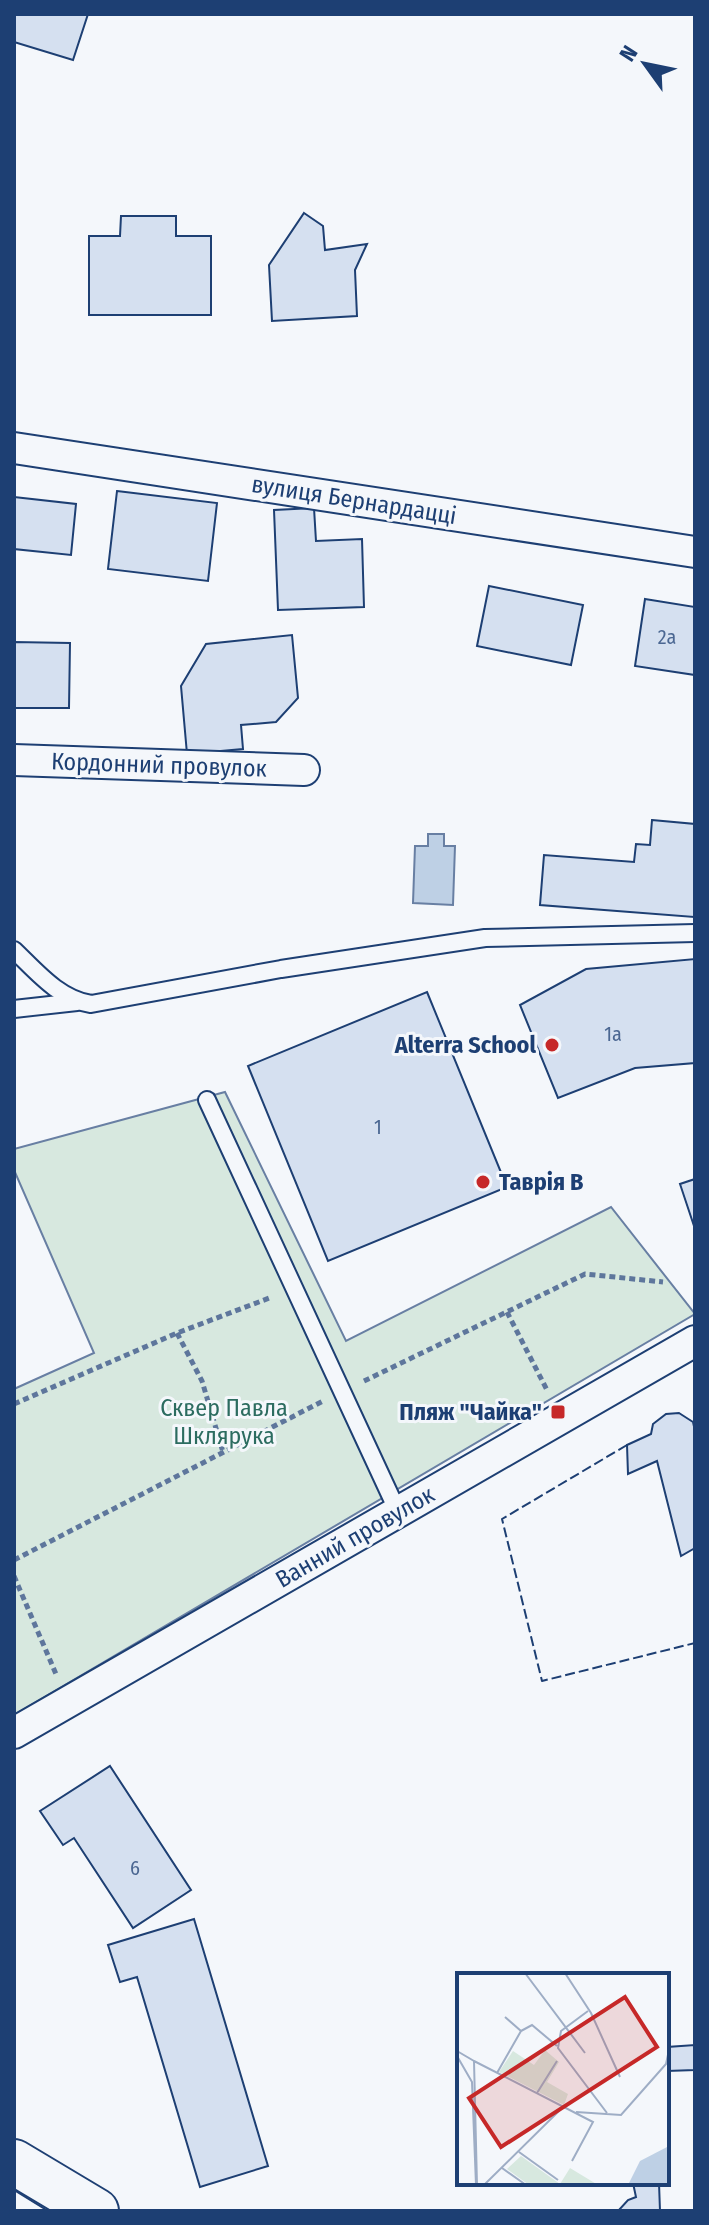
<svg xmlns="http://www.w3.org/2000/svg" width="709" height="2225" font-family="'Fira Sans Condensed',sans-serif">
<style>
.green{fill:#d7e8df;stroke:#687fa3;stroke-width:2}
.water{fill:#bed0e5;stroke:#687fa3;stroke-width:2}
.building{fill:#d5e0f0;stroke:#1d3f73;stroke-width:2}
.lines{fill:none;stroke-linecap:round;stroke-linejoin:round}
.service-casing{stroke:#1d3f73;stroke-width:20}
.minor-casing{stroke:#1d3f73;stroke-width:34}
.secondary-casing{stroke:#1d3f73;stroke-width:48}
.path{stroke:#5e769c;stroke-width:5;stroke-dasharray:6 4;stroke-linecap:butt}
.service{stroke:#f4f7fb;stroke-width:16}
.minor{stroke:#f4f7fb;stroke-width:30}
.secondary{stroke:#f4f7fb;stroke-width:44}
.tram{stroke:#1d3f73;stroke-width:2}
.fence{stroke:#1d3f73;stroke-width:2;stroke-dasharray:10 4;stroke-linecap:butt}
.poi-dot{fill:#c62828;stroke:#f4f7fb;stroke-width:3}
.labels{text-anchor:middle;stroke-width:6;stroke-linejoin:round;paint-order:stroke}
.number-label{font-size:20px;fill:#4b6792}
.street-label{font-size:24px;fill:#1d3f73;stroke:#f4f7fb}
.poi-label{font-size:24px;font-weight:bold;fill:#1d3f73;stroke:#f4f7fb;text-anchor:end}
.park-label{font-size:24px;fill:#2c6c60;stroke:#f4f7fb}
.inset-road{fill:none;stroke:#9eadc5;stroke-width:2}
.view{fill:#c62828;fill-opacity:0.15;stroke:#c62828;stroke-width:4}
.inset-edge{fill:none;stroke:#1d3f73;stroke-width:4}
</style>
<rect width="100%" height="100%" fill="#f4f7fb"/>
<polygon class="green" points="225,1092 346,1341 611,1207 695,1314 14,1715 14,1389 94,1353 14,1170 14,1149"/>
<polygon class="water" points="428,834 444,834 444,846 455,846 453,905 413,903 415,846 428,846"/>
<g class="building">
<polygon points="14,14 88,14 73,60 14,42"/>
<polygon points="304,213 323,226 325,250 367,244 355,270 357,316 272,321 269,265"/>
<polygon points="121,216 176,216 176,236 211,236 211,315 89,315 89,236 120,236"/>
<polygon points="117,491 217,503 208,581 108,569"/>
<polygon points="14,497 76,504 71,555 14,549"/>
<polygon points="314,508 316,541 362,539 364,607 278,610 274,510"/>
<polygon points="489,586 583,605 571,665 477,646"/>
<polygon points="645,599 695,607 695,675 635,666"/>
<polygon points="292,635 298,698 276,722 241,725 243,749 187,754 181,686 206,644"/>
<polygon points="14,642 70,643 69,708 14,708"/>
<polygon points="652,820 695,824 694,917 540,905 544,855 634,862 636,844 650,845"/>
<polygon points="695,959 695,1063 635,1068 558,1098 520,1005 586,969"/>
<polygon points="427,992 507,1187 328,1261 248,1066"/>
<polygon points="695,1179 695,1229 680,1184"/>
<polygon points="679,1413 693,1422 695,1431 695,1548 681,1556 657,1461 628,1474 627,1445 651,1434 653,1424 666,1414"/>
<polygon points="110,1766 191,1890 133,1928 74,1838 63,1845 40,1811"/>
<polygon points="194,1919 268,2166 200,2187 137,1977 120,1982 108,1945"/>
<polygon points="695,2045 695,2070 667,2071 667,2047"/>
<polygon points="633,2183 659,2183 660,2211 618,2211 628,2200 636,2197"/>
</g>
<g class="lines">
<defs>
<g id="service">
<path d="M14,950C37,972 59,999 91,1004L281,969L485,938L695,933"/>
<polyline points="14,1009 77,1002"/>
<polyline points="207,1100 398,1512"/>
</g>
<g id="minor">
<polyline points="14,448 695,552"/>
<polyline points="14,760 304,770"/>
<polyline points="14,1733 695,1341"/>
</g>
<polyline id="secondary" points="14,2162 96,2211"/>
</defs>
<use href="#service" class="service-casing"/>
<use href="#minor" class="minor-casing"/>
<use href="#secondary" class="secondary-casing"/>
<g class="path">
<polyline points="507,1312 547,1390"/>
<polyline points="177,1333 202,1381 223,1452"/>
<polyline points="364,1381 585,1274 663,1282"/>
<polyline points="14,1404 177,1333 272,1297"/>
<polyline points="14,1560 323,1401"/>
<polyline points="14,1576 56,1674"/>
</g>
<use href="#service" class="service"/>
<use href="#minor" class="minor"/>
<use href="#secondary" class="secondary"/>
<polyline class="tram" points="14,2190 48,2211"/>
<polyline class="fence" points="627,1445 502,1519 542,1681 695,1643"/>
</g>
<g class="poi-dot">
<circle cx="552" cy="1045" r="8"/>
<circle cx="483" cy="1182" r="8"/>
<rect x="550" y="1404" width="16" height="16" rx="4"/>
</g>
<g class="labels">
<g class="number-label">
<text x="667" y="644">2а</text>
<text x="613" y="1041">1а</text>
<text x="378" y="1134">1</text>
<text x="135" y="1875">6</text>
</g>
<g class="street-label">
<text transform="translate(354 500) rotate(9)" y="8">вулиця Бернардацці</text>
<text transform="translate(159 765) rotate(2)" y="8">Кордонний провулок</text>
<text transform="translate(355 1537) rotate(-30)" y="8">Ванний провулок</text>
</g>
<g class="poi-label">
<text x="536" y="1053">Alterra School</text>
<text x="499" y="1190" text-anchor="start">Таврія В</text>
<text x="542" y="1420">Пляж "Чайка"</text>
</g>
<g class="park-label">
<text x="224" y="1416">Сквер Павла<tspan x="224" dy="28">Шклярука</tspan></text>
</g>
</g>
<g transform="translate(457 1973)">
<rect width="212" height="212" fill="#f4f7fb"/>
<path d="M88,77L102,89L90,109L111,121L107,132L42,99L56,78L77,92ZM64,183L103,211L113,195L141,212H72L50,196Z" fill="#d7e8df"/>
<path d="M212,173V212H171L183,188Z" fill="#bed0e5"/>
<path class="inset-road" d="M68,0L128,80M108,0L134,40L163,104M131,38L104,58L101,75L150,140M64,58L75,52L100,73M0,78L17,88L20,212M0,83L15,109L19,212M17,88L136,149L115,188M40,100L64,58L48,44M80,120L100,88M119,139L164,142L209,91L212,77M62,179L101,207M45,195L69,212M27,212L106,134"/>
<path class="view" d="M168,24L200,74L44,174L12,125Z"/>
<rect width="212" height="212" class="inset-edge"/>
</g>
<rect width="709" height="2225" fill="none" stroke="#1d3f73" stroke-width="32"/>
<g transform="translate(645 64) rotate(303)" stroke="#f4f7fb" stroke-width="6" paint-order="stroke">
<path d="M0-6L14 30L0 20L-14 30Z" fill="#1d3f73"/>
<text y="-12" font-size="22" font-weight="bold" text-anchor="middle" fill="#1d3f73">N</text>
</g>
</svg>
